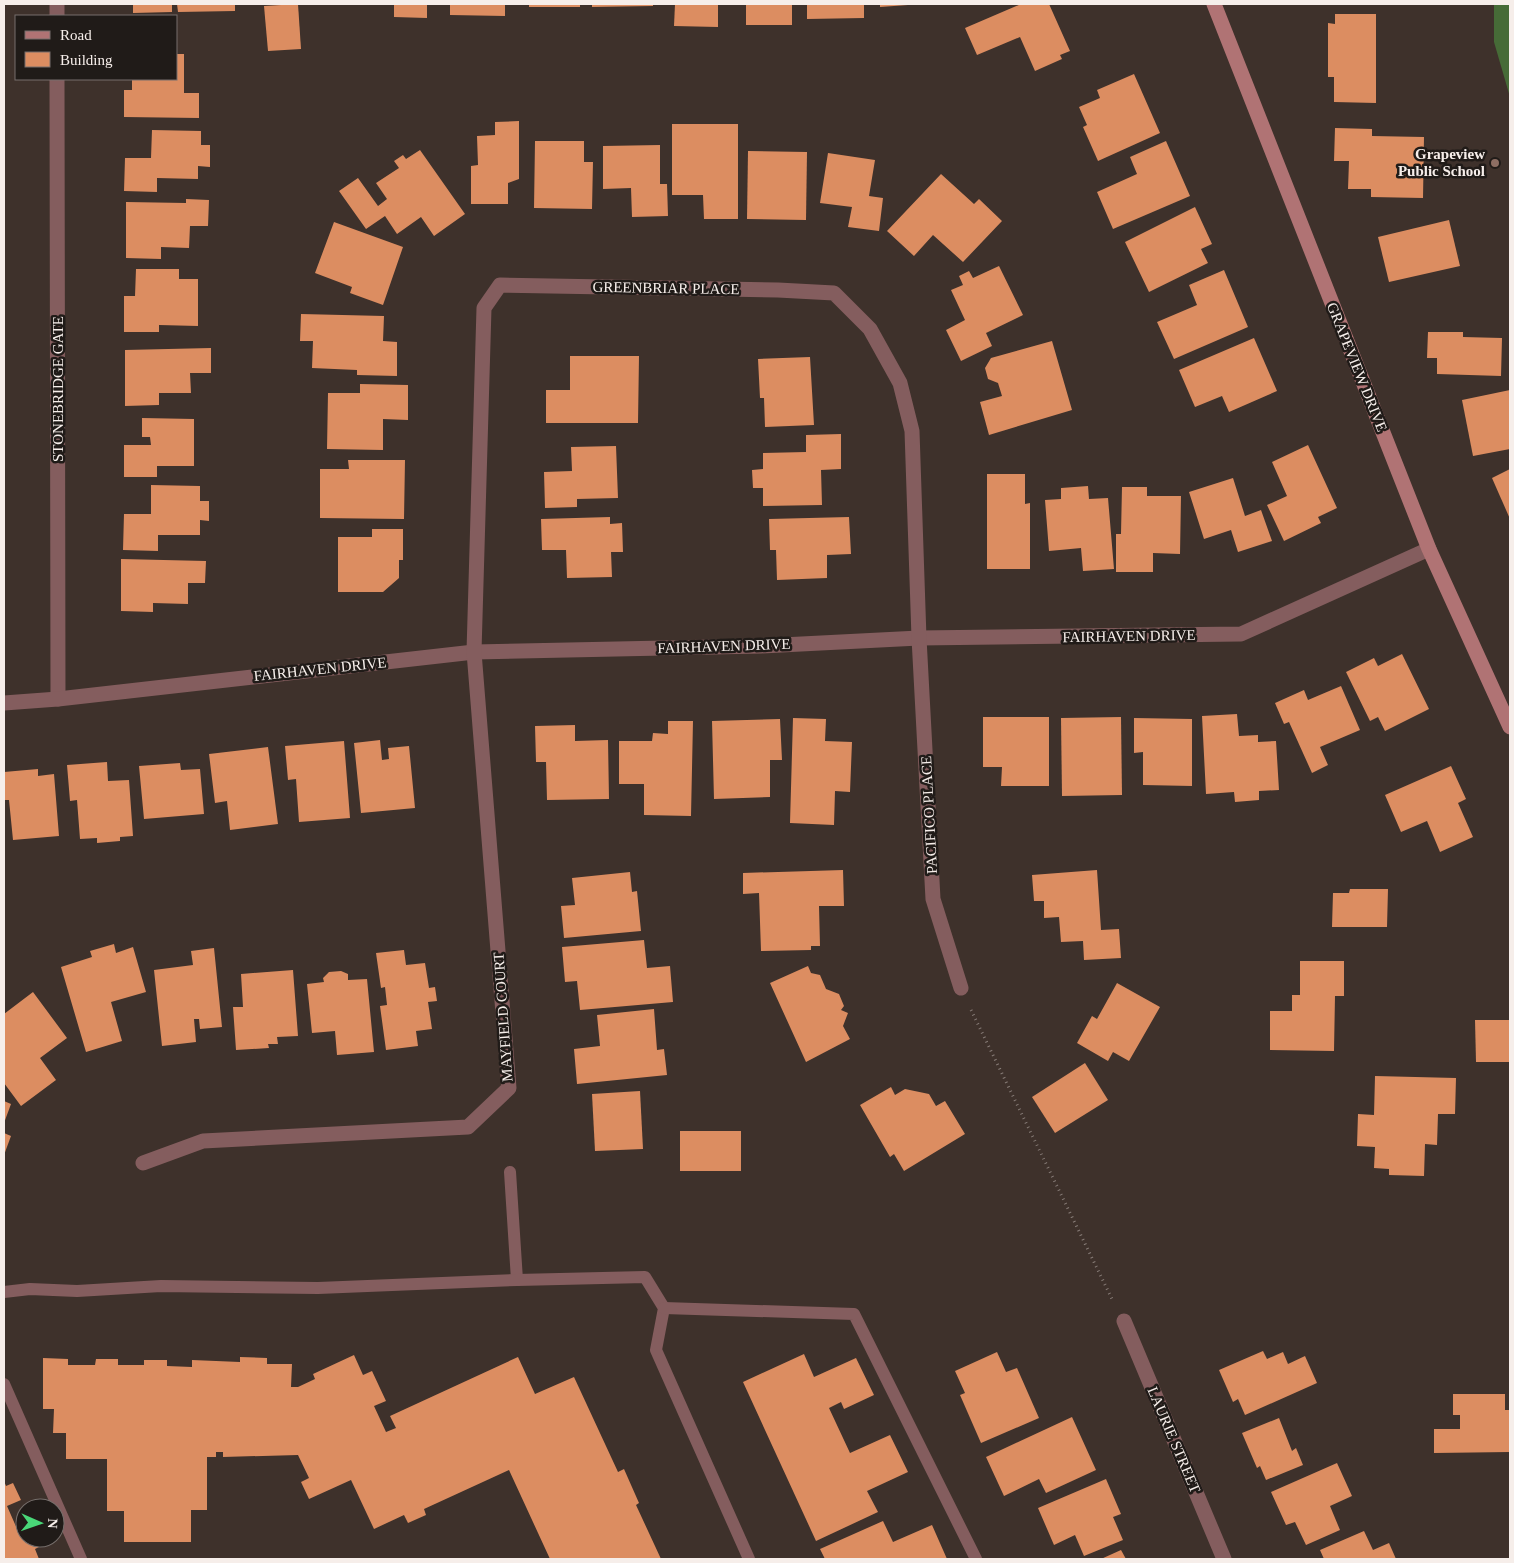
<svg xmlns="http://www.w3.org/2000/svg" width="1514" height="1563" font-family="'Times New Roman',serif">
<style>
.green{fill:#466b37}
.building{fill:#dc8d61}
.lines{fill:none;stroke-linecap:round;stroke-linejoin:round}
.path{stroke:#867b76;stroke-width:3;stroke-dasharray:1 4;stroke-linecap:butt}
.lane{stroke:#845d5e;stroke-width:12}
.street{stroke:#845d5e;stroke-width:15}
.secondary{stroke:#b07374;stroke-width:15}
.education-dot{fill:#8d6e63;stroke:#201b18;stroke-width:2}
.labels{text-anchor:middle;stroke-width:5;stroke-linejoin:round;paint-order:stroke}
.poi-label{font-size:15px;font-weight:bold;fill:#f6eeea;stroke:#201b18;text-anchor:end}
.street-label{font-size:15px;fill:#f6eeea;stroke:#201b18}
</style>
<rect width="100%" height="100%" fill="#3e312b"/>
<polygon class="green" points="1494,4 1510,4 1510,97 1494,42"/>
<g class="building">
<polygon points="133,4 172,4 172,12 133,13"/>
<polygon points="177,4 235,4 235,11 178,12"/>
<polygon points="298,4 301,49 268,51 264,6"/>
<polygon points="394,4 427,4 427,18 394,17"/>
<polygon points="450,4 505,4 505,16 450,15"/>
<rect x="529" y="4" width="51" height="3"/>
<polygon points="592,4 653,4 653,6 592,7"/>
<polygon points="675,4 718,4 718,27 674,26"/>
<rect x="746" y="4" width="46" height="21"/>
<polygon points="807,4 864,4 864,18 807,19"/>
<polygon points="880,4 908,4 908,5 880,7"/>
<polygon points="1021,4 1049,4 1070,51 1060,55 1062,59 1035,71 1020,37 977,55 965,28"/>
<polygon points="1335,14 1376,14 1376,103 1334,102 1334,77 1328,77 1328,23 1335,24"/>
<polygon points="176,54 184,54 184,93 199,93 199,118 124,117 124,90 132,90 132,79 176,79"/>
<polygon points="1134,74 1160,133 1098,161 1083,127 1087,125 1079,107 1100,98 1097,90"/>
<polygon points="519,121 519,179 508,183 508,204 471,204 471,166 478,165 477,136 495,135 495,122"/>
<polygon points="672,124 738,124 738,219 704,219 703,195 672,195"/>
<polygon points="1335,128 1372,129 1372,136 1424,137 1423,198 1371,197 1371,189 1348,189 1349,161 1334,161"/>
<polygon points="152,130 201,131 201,145 210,145 210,167 198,166 198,179 157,178 157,192 124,191 125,158 151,158"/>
<polygon points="535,141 584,141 584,162 593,162 592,209 534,208"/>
<polygon points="1166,141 1190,196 1113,229 1097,192 1137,174 1130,157"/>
<polygon points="660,145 660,184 667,184 668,216 632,217 631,188 603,189 603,146"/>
<polygon points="420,150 465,214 434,236 421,217 397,234 385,216 366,229 339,191 358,178 378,206 387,199 376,183 399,168 394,161 403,155 406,159"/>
<polygon points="748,151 807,152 806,220 747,219"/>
<polygon points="828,153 875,160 869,196 883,198 879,231 848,227 852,207 820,203"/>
<polygon points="941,174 974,204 979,199 1002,221 963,262 933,235 914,256 887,231"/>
<polygon points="186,199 209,200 208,226 190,226 189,248 161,247 161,259 126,258 126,202 186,203"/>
<polygon points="1195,207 1212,244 1201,249 1208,263 1149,292 1125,242"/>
<polygon points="1449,220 1460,266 1389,282 1378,237"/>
<polygon points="334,222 403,247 383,305 350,293 352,287 315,273"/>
<polygon points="999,266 1023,315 986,333 992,346 961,361 946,330 965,320 951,290 963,285 959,276 969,271 973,278"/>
<polygon points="136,269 179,269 179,279 198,279 198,326 159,325 159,332 124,332 124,296 135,296"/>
<polygon points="1224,270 1248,327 1174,359 1157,322 1197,305 1189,285"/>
<polygon points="301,314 384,316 383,341 397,342 397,376 357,375 357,370 312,368 313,341 300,341"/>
<polygon points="1428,332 1463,332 1463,337 1502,338 1501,376 1437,374 1437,358 1427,358"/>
<polygon points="1254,338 1277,391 1229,412 1222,396 1195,407 1179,370"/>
<polygon points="1052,341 1072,410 989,435 980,402 1002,396 998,383 988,379 985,368 991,358"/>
<polygon points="211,348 211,373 190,373 191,393 159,393 159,405 125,406 125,350"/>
<polygon points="570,356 639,356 638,423 546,423 546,390 570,390"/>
<polygon points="810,357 814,425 765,427 764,398 760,398 758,359"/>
<polygon points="360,384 408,385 408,420 383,419 383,450 327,449 328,393 360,393"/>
<polygon points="1510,390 1510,449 1473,456 1462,400"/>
<polygon points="142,418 194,419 194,466 157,466 157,477 124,477 124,445 151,445 150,437 142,437"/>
<polygon points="841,434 841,469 821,470 822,505 763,506 763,488 753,488 752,470 763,469 763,453 806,452 806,435"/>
<polygon points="1308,445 1337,508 1318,517 1321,523 1284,541 1267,505 1287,496 1272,462"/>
<polygon points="616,446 618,498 577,499 577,507 545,508 544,472 572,471 571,447"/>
<polygon points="348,460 405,460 404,519 320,518 320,469 349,469"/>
<polygon points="1510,469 1510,519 1492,478"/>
<polygon points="987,474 1025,474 1025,504 1030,503 1030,569 987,569"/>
<polygon points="1233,478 1245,516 1261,510 1272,541 1238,552 1231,530 1204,539 1189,492"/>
<polygon points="151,485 200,486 200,501 209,501 209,521 200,520 200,535 158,535 158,551 123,550 124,514 151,514"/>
<polygon points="1088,486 1089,499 1108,498 1114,569 1083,571 1081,548 1049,551 1045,500 1061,499 1061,488"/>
<polygon points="1122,487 1147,487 1147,496 1181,496 1180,554 1153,553 1153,572 1116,572 1116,534 1121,534"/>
<polygon points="610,517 610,524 622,523 623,552 611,552 612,577 567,578 566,550 542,550 541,519"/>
<polygon points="849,517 851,554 827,555 827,578 777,580 776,550 770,550 769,519"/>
<polygon points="372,529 403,529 403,560 399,560 399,578 383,592 338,592 338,537 372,537"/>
<polygon points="121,559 206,561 205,583 188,583 188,604 153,603 153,612 121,611"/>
<polygon points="1402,654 1429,709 1385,731 1378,717 1370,721 1346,672 1374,658 1378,666"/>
<polygon points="1341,686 1360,730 1320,747 1328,765 1312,773 1289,722 1284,724 1275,703 1304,690 1308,700"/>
<polygon points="1237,714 1239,736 1258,735 1258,742 1276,741 1279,790 1259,791 1259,800 1235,802 1234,792 1206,794 1202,716"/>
<polygon points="983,717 1049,717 1049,786 1001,786 1002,767 983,767"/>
<polygon points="1121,717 1122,795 1062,796 1061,718"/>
<polygon points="793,718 826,719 825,741 852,742 850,792 835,791 834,825 790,823"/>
<polygon points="1134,718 1192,719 1192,786 1143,785 1143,752 1134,753"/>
<polygon points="780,719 782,760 770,760 770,797 714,799 712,721"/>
<polygon points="668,721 693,721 691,816 644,815 644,784 619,784 619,741 652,741 653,733 668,734"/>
<polygon points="575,725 575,741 608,740 609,799 547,800 546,762 536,762 535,726"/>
<polygon points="380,740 382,760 389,759 388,748 409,746 415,808 361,813 354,743"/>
<polygon points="344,741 350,818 299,822 296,779 288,780 285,746"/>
<polygon points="268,747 278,824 230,830 227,801 215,803 209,754"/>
<polygon points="107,762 108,781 129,780 133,836 120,837 120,841 97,843 97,838 80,839 77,800 70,801 67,765"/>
<polygon points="180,763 181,770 200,769 204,814 144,819 139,766"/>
<polygon points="1451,766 1466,799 1458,803 1473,837 1440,852 1427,821 1401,832 1385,795"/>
<polygon points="38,769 38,776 54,774 59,836 13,840 9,800 4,800 4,772"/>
<polygon points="843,870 844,906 819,906 820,946 811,946 811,950 761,951 759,893 743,894 743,873"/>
<polygon points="1097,870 1101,930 1119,929 1121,958 1084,960 1083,941 1061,942 1059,917 1044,918 1044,901 1034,901 1032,875"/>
<polygon points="630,872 632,892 637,891 641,931 564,938 561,906 575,905 572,878"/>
<polygon points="1350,889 1388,889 1387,927 1332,927 1333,893 1349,893"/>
<polygon points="644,940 647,968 670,966 673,1002 580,1010 577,981 565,982 562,947"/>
<polygon points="114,944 116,953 133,947 146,992 111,1002 122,1041 86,1052 61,967 92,957 90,951"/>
<polygon points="214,948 222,1027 200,1029 199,1019 194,1019 196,1042 162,1046 154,970 193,965 191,951"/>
<polygon points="404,950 406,965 425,963 429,988 435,987 437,1001 428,1002 432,1029 416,1031 418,1046 386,1050 380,1006 387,1005 385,987 381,988 376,953"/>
<polygon points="1300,961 1344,961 1344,996 1335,996 1334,1051 1270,1050 1270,1011 1292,1011 1292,995 1300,995"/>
<polygon points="808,966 811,973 820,975 826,989 839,994 844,1006 841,1010 848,1013 843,1026 850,1039 806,1062 770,983"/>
<polygon points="293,970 298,1036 277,1037 278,1044 268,1044 269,1048 236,1050 233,1007 243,1007 241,974"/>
<polygon points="341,971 348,974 348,980 367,979 374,1052 337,1055 335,1031 312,1033 307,984 324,982 323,978 329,972"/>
<polygon points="1117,983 1160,1007 1129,1061 1113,1052 1108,1061 1077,1043 1092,1016 1097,1019"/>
<polygon points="33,992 67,1038 40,1058 56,1080 21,1106 4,1083 4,1014"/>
<polygon points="654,1009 657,1050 664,1049 667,1075 577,1084 574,1049 600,1046 597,1015"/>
<polygon points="1475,1020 1510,1020 1510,1062 1476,1062"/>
<polygon points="1085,1063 1108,1100 1055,1133 1032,1097"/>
<polygon points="1375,1076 1456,1078 1455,1114 1438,1114 1437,1145 1425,1144 1424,1176 1389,1175 1389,1169 1374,1168 1375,1147 1357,1146 1358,1114 1374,1115"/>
<polygon points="891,1087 895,1095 905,1089 929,1094 936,1106 945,1101 965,1134 904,1171 894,1154 890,1157 860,1105"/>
<polygon points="640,1091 643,1149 595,1151 592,1094"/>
<polygon points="4,1101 11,1104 4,1123"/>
<rect x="680" y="1131" width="61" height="40"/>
<polygon points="4,1133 11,1136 4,1155"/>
<polygon points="1263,1351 1267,1359 1283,1352 1288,1364 1305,1356 1317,1383 1245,1415 1238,1399 1233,1402 1219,1370"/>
<polygon points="997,1352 1006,1372 1017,1368 1039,1418 981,1443 960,1395 965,1393 955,1371"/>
<polygon points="804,1354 814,1377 856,1358 874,1395 844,1409 841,1402 829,1408 850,1453 890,1435 908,1472 867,1491 878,1512 816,1541 743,1382"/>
<polygon points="354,1355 363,1375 372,1371 386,1401 374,1406 386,1432 396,1428 390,1416 518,1357 535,1394 574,1377 618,1472 624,1469 639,1503 636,1505 661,1559 550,1559 509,1470 424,1509 426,1515 408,1523 404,1515 374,1529 351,1480 309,1499 301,1482 309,1478 298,1455 223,1457 223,1452 216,1452 216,1457 207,1457 207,1510 191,1510 191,1542 124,1542 124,1511 107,1511 107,1459 66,1459 66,1433 53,1433 54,1409 43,1409 43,1358 68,1359 68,1365 95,1365 96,1359 118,1359 118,1365 144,1365 144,1360 167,1360 167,1366 192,1367 192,1360 240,1362 240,1357 267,1358 267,1364 292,1364 291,1387 298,1387 315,1379 313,1374"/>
<polygon points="1453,1394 1505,1394 1505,1410 1510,1410 1510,1452 1434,1453 1434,1429 1460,1429 1460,1415 1453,1415"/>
<polygon points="1072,1417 1096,1470 1046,1493 1039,1479 1004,1496 986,1457"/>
<polygon points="1279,1418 1292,1451 1296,1448 1303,1465 1266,1480 1260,1466 1257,1468 1242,1433"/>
<polygon points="1337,1463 1352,1496 1330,1506 1340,1530 1306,1545 1295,1522 1286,1525 1271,1492"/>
<polygon points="1106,1479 1121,1514 1113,1517 1123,1540 1084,1556 1075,1535 1054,1545 1038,1508"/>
<polygon points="4,1481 6,1486 13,1483 21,1500 7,1506 18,1531 25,1528 25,1538 38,1538 41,1546 35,1549 39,1559 4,1559"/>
<polygon points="883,1521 893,1542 932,1525 947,1559 825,1559 820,1549"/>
<polygon points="1364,1531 1373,1550 1389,1543 1396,1559 1324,1559 1320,1550"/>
<polygon points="1121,1550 1126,1559 1101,1559"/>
</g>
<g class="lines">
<polyline class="path" points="971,1010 1113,1301"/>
<g class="lane">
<polyline points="510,1172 517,1280"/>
<polyline points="4,1292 30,1289 77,1291 161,1286 318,1288 517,1280 645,1277 664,1308 656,1350 749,1559"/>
<polyline points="664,1308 854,1314 976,1559"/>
<polyline points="4,1384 81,1559"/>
</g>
<g class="street">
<polyline points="57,4 57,16"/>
<polyline points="57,79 58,699"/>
<polyline points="4,703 58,699 474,652 761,646 919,638 1241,634 1429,549"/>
<polyline points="143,1163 203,1141 468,1127 509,1088 474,652 484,308 500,285 778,290 834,293 870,329 900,383 912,431 919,638 933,899 961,988"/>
<polyline points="1124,1321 1224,1559"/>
</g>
<polyline class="secondary" points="1214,4 1429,549 1510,727"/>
</g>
<circle class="education-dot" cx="1495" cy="163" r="5"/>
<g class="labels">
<g class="poi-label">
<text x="1485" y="159">Grapeview<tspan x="1485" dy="17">Public School</tspan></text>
</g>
<g class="street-label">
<text transform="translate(666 288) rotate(1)" y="5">GREENBRIAR PLACE</text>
<text transform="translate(1357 367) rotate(68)" y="5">GRAPEVIEW DRIVE</text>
<text transform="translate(58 389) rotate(-90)" y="5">STONEBRIDGE GATE</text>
<text transform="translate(1129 636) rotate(-1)" y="5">FAIRHAVEN DRIVE</text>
<text transform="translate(724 646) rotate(-2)" y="5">FAIRHAVEN DRIVE</text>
<text transform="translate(320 669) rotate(-6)" y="5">FAIRHAVEN DRIVE</text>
<text transform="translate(929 815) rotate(-93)" y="5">PACIFICO PLACE</text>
<text transform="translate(503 1017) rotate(-94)" y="5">MAYFIELD COURT</text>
<text transform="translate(1174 1440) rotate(67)" y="5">LAURIE STREET</text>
</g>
</g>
<rect width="1514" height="1563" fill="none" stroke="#f6eeea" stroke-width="10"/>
<rect x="15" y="15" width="162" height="65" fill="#201b18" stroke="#766f6c"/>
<rect x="25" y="31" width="25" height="8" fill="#b07374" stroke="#766f6c"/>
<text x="60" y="40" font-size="15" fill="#f6eeea">Road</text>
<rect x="25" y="52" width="25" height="15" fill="#dc8d61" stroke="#766f6c"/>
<text x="60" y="65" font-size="15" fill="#f6eeea">Building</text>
<g transform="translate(40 1523) rotate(92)"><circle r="24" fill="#201b18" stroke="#766f6c"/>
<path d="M0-4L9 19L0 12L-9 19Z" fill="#49d778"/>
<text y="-8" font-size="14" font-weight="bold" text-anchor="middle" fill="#f6eeea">N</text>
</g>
</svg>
